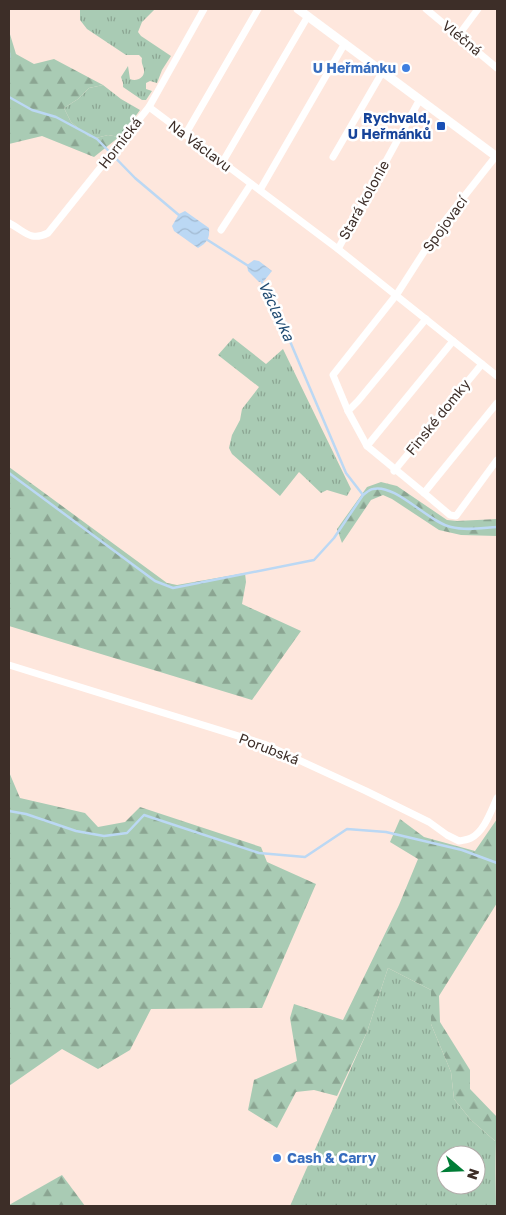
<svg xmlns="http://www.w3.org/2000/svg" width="506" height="1215" font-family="'Golos Text',sans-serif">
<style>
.grass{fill:url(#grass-tufts);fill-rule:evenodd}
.forest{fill:url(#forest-firs)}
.water{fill:url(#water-waves)}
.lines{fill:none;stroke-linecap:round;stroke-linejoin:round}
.stream{stroke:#bbd8f4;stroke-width:2.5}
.minor{stroke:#fff;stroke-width:7}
.tertiary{stroke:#fff;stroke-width:9}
.shop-dot{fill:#3f7fe0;stroke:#fff;stroke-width:2}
.transit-dot{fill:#1a4fb4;stroke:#fff;stroke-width:2}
.labels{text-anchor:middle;stroke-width:5;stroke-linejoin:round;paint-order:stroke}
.street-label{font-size:14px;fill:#3d2e28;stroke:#fff}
.shop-label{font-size:14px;font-weight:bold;fill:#366cbe;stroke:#fff;text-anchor:end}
.transit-label{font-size:14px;font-weight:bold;fill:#164399;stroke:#fff;text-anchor:end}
.water-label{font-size:15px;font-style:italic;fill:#234d73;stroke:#fff}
</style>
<defs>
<pattern id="grass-tufts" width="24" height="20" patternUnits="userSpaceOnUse" patternTransform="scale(1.25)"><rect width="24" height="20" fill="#a9cbb4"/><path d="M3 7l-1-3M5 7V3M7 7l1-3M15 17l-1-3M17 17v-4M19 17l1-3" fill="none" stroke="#8ba592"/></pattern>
<pattern id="forest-firs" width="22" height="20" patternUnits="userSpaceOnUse" patternTransform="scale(1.25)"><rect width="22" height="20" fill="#a9cbb4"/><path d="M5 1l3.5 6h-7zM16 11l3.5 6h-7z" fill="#8ba592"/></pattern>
<pattern id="water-waves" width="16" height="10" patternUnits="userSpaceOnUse" patternTransform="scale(1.25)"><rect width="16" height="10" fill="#bbd8f4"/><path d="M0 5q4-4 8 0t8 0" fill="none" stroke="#a2bad1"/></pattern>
</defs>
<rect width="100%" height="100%" fill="#fee7dd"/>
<g class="grass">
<path d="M80,9H155L142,22L138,32L141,36L171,56L162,70L157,83L150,81L146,83V89L152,91L146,100H142L123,87V83L121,77L128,66L130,79C136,82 145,78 144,70C143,65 141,63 142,58L139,55H126L87,29L80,20Z"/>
<polygon points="103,85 121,99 140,110 122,135 119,137 108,135 96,138 88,136 71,122 64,108 78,99 89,88"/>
<polygon points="233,338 266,364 283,349 351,489 347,496 327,490 321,493 299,472 280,496 232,454 229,448 232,435 240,420 242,409 259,387 218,355"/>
<path d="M388,968L431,990V1024L451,1072L454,1099L471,1120L495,1141L496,1206H290L367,1032ZM446,1155H476V1185H446Z"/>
</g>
<g class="forest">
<polygon points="9,31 16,54 34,64 54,59 103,85 89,88 78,99 64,108 71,122 88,136 96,138 108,135 119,137 94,157 42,136 9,144"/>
<polygon points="9,467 167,583 177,585 245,573 246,582 242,604 301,631 252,700 9,626"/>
<polygon points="381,482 397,486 447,520 457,521 497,519 497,536 461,535 439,530 392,499 383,495 371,500 342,543 337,529 367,487"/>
<polygon points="9,772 20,798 85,813 98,827 125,822 140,807 261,847 267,862 316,884 262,1008 151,1009 130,1050 98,1069 62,1049 9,1086"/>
<polygon points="400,819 424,837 475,851 497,819 497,903 439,996 440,1022 470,1070 470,1089 497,1117 497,1206 495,1141 471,1120 454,1099 451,1072 431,1024 431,990 388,968 367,1032 337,1096 314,1090 296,1092 277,1128 248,1110 254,1080 297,1061 290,1018 294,1004 343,1020 399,905 418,859 390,842"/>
<polygon points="62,1175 85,1206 9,1206 9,1205"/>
</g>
<g class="water">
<path d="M185,211L209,228C210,238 207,243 198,248L174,231L172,226L179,214Z"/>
<polygon points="254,260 259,261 272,271 264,281 259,282 248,271 247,265"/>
</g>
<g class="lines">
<g class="stream">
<polyline points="9,53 9,59"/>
<polyline points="9,97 32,110 56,117 97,139 135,178 180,216"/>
<polyline points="206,239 250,267"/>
<path d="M261,280L275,306L346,473L363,495C366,493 370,489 373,489C395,483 428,522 451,527C466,531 482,528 497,527"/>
<polyline points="9,473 155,581 173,588 314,560 334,538 363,495"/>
<polyline points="9,811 26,814 76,831 104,836 127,833 144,815 259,853 305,857 347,829 386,832 462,850 497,863"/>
</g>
<g class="minor">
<polyline points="426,9 497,68"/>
<polyline points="458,36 478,9"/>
<polyline points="149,107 338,249 497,376"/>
<polyline points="185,135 258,9"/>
<polyline points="496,156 440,227 397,294 333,375 348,411 367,446 424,493 497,403"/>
<polyline points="333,157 383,71"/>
<polyline points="222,163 308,16"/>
<polyline points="260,190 345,43"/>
<path d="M9,223C25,231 30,242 48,233L149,107L204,9"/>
<polyline points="221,230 251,184"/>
<polyline points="338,249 420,99"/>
<polyline points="348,411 358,401 426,319"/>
<polyline points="367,446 453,341"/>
<polyline points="394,471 482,364"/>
<polyline points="424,493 450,515 456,516 497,460"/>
<path d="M9,665L264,744L366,791L429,822L447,835L459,841C463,840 468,840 471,838C484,832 491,811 497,798"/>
</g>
<polyline class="tertiary" points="298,9 497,157"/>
</g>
<g class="shop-dot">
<circle cx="406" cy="68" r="5"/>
<circle cx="277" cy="1158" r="5"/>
</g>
<rect class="transit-dot" x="436" y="121" width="10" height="10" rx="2.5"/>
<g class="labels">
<g class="street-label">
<text transform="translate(462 38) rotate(39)" y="5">Vléčná</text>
<text transform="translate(120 143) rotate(-52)" y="5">Hornická</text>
<text transform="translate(200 146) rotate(37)" y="5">Na Václavu</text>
<text transform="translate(364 200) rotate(-61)" y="5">Stará kolonie</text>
<text transform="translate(445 224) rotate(-54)" y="5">Spojovací</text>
<text transform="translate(438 417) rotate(-51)" y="5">Finské domky</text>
<text transform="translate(269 749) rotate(21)" y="5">Porubská</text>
</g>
<g class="shop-label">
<text x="396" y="73">U Heřmánku</text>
<text x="287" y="1163" text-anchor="start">Cash &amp; Carry</text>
</g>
<g class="transit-label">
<text x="431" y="123">Rychvald,<tspan x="431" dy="16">U Heřmánků</tspan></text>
</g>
<g class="water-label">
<text transform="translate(276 311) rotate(65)" y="5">Václavka</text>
</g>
</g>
<rect width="506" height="1215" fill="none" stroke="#3d2e28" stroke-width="20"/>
<g transform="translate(461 1170) rotate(109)"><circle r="24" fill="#ffffff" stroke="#b1aba9"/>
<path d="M0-4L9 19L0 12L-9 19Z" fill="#007d36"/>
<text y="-8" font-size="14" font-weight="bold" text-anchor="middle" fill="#3d2e28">N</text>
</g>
</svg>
